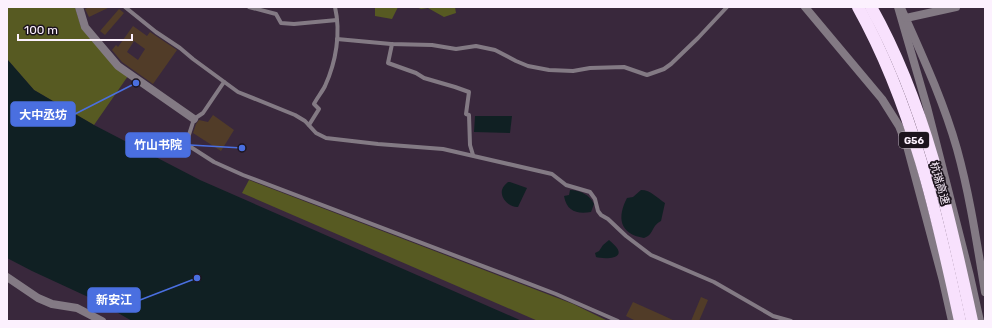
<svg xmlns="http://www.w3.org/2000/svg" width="992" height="328" font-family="Rubik,'Noto Sans SC',sans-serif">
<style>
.green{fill:#575a22}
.water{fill:#102023}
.building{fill:#513c28;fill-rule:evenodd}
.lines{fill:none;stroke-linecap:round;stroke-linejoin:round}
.lane{stroke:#837a84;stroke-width:4}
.street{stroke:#837a84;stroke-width:8}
.highway{stroke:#f8e1fd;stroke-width:12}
.labels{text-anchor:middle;stroke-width:3.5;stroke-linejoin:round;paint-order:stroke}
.shield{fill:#1c141d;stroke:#b9afba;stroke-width:1}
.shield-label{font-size:10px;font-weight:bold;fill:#fcf1fe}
.street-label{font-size:11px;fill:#fcf1fe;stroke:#1c141d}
.leader{fill:none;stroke:#4a6fe0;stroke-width:1.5}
.callout-dot{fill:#4a6fe0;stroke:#1c141d;stroke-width:1.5}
.callout{fill:#4a6fe0;stroke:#4a6fe0;stroke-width:1.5}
.callout-label{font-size:12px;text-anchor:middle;font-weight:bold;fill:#fff}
</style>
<rect width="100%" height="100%" fill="#39283c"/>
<g class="green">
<polygon points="7,7 75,7 81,27 128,76 94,125 34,90 7,59"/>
<polygon points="375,7 398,7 392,19 375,16"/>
<polygon points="416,7 455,7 456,13 444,17 428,8 421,9"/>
<polygon points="249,180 573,304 608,321 538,321 242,193"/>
</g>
<g class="water">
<polygon points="7,59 34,90 94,125 200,180 522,321 132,321 99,302 32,271 7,258"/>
<polygon points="475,116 512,116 510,133 474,132"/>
<path d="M508,182H510L527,188L518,207C510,208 500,198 502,190C503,186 506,184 508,182Z"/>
<path d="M570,190C580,190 590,195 594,204L591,212C577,214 567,212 564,196L569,195Z"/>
<path d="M641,190C651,190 657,198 665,203L661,221C651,226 654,235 644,238C619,234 617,217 627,198L633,197Z"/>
<path d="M609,240C612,243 615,245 617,248C625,260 602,259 596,257L595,253L599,251L603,245Z"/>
</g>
<g class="building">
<polygon points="90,7 110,7 89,17 85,9"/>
<polygon points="119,9 124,13 105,35 100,31"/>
<path d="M133,26L147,36L150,32L177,50L153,84L122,62L112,50L116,45L118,47ZM134,41L145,49L138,60L127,52Z"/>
<polygon points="213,115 234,130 221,151 193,133 196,124 199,120 208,122"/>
<polygon points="701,297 708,300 699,321 691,321"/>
<polygon points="633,302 662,315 675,321 636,321 626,316"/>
</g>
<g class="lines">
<g class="lane">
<polyline points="125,7 156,32 180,48 193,59 238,92 295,115 305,121 316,133 326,138 378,144 443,149 552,174 566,185 590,192 595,199 598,211 601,215 608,219 626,236 651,255 714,282 773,316 791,321"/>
<polyline points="249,7 276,14 281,23 294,24 337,20"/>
<polyline points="337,39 391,44 432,45 456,49 476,46 495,50 516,61 528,66 549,70 573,71 590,68 624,67 647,75 664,69 671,64 698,38 727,7"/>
<polyline points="392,44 388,63 416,73 424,78 455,87 469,92 466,114 469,115 470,145 473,155"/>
<polyline points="224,82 203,113 194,119 186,144 214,162 243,175 556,294 618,321"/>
<path d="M309,125L319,109L314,104C317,98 322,92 325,86C336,62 341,33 335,7"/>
</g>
<g class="street">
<polyline points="79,7 85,27 118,66 194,119"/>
<polyline points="805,7 882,99 899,126 907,146 943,281 952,321"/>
<polyline points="898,7 927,107 970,276 980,321"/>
<path d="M902,10C922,55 943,100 957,149C970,196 977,244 985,292"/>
<polyline points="906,18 956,7"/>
<polyline points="7,277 38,298 52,304 77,308 102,321"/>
</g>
<g class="highway">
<path d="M858,7C912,104 937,214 960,321"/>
<path d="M871,7C925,103 949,214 972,321"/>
</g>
</g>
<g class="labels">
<rect class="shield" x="899" y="132" width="30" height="16" rx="3"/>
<g class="shield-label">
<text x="914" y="144">G56</text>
</g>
<g class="street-label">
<text transform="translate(940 183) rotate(74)" y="4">杭瑞高速</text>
</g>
</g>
<path class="leader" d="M136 83L75 114M242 148L190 145M197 278L140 300"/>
<g class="callout-dot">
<circle cx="136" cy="83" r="4"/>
<circle cx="242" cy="148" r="4"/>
<circle cx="197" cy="278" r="4"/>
</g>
<g class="callout">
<rect x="11" y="102" width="64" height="24" rx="4"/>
<rect x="126" y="133" width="64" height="24" rx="4"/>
<rect x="88" y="288" width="52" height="24" rx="4"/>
</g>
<g class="callout-label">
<text x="43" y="119">大中丞坊</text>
<text x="158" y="149">竹山书院</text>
<text x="114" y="304">新安江</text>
</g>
<rect width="992" height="328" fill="none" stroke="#fcf1fe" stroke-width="16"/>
<path d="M18 34v6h114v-6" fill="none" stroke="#fcf1fe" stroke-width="2"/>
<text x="24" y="34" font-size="12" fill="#fcf1fe" stroke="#1c141d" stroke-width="3" paint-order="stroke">100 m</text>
</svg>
